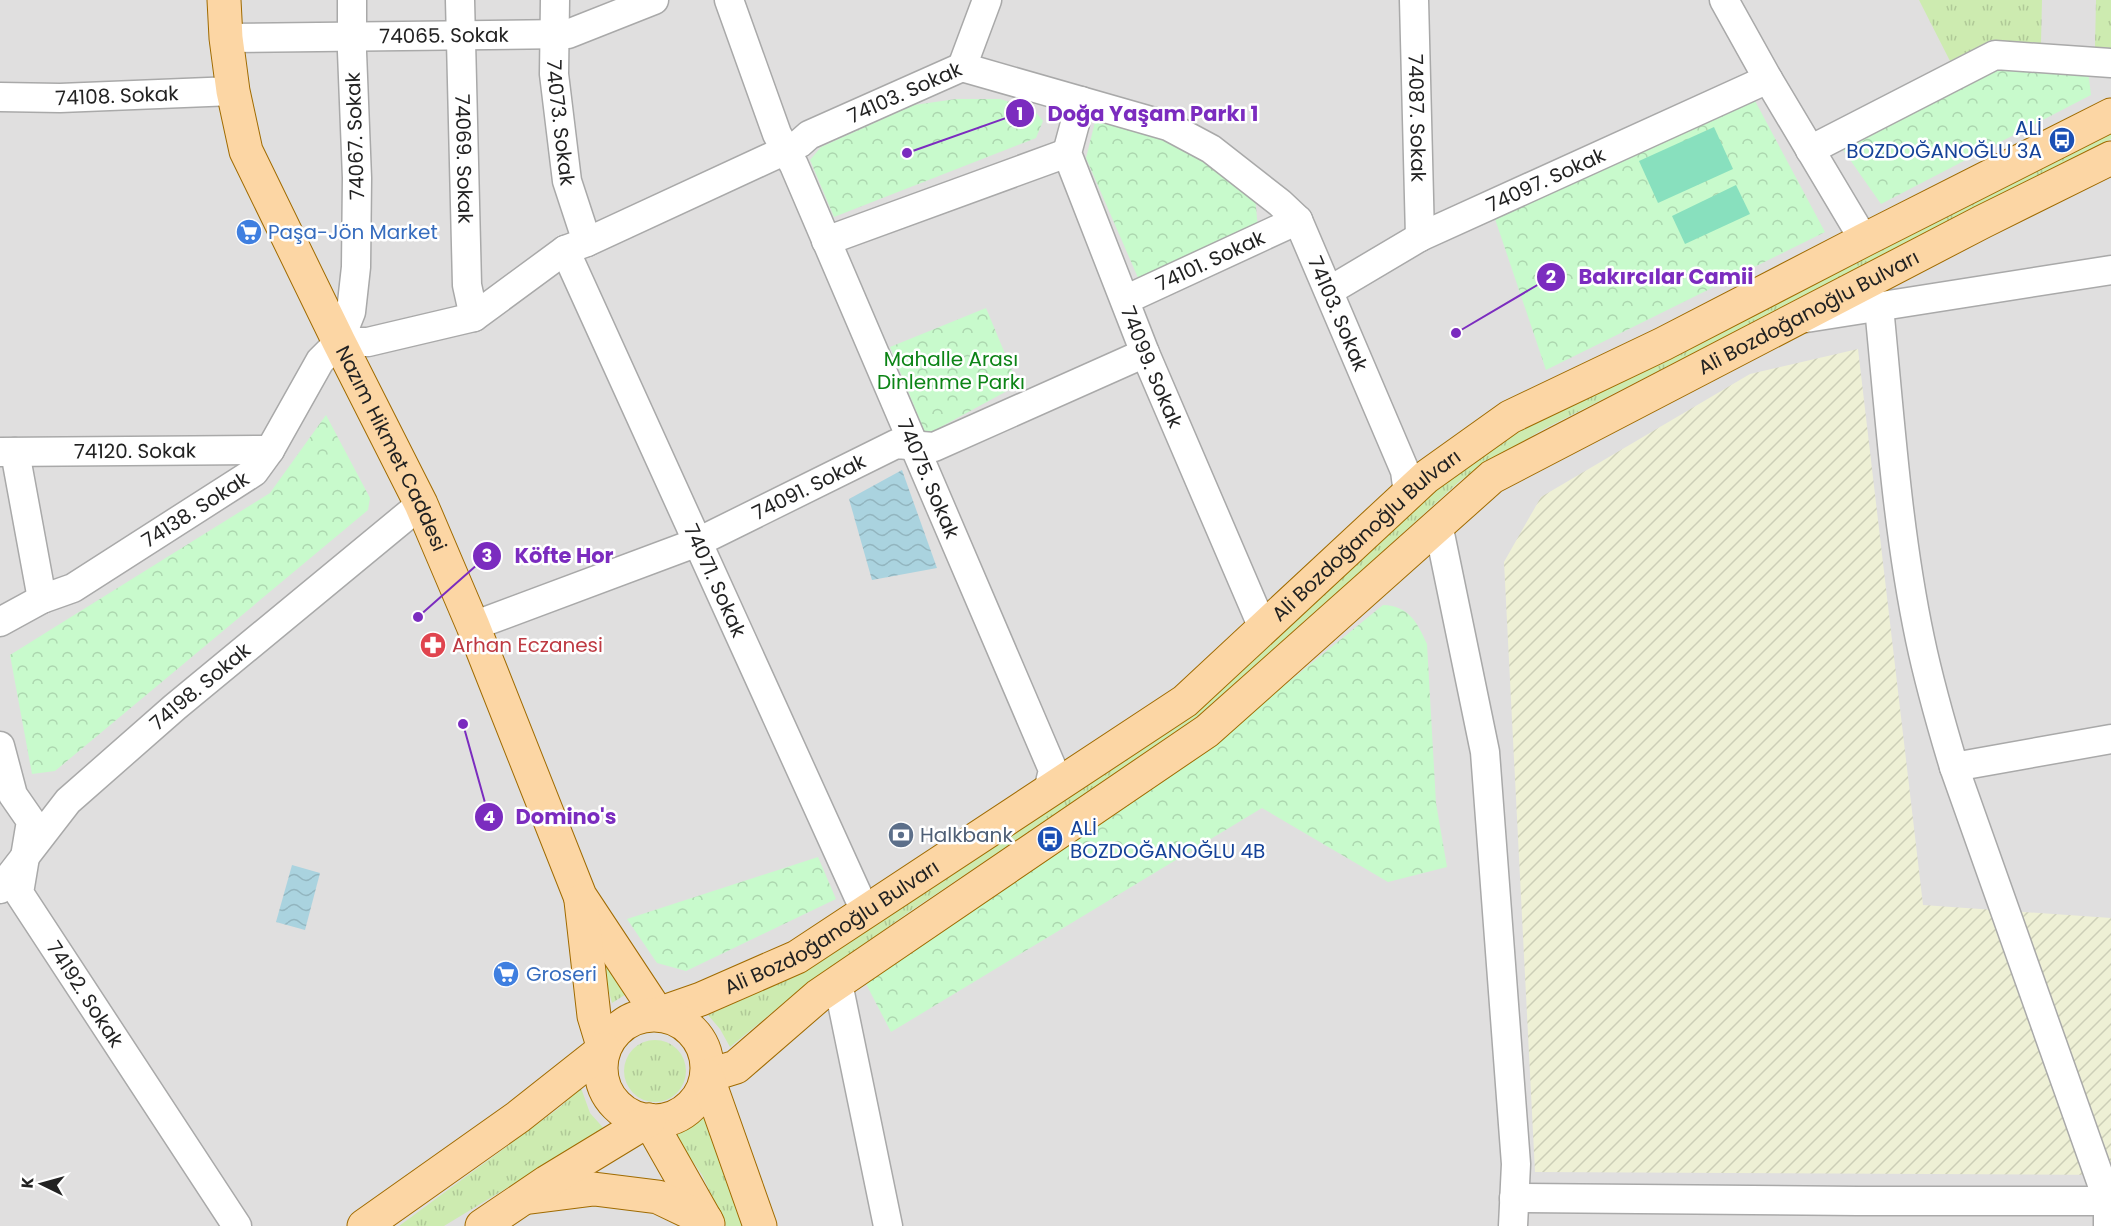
<svg xmlns="http://www.w3.org/2000/svg" width="2111" height="1226" font-family="Poppins,sans-serif">
<style>
.residential{fill:#e0dfdf}
.farmland{fill:url(#farmland-furrows)}
.grass{fill:url(#grass-tufts)}
.park{fill:url(#park-crowns)}
.pitch{fill:#88e0be}
.water{fill:url(#water-waves)}
.lines{fill:none;stroke-linecap:round;stroke-linejoin:round}
.minor-casing{stroke:#a9a9a9;stroke-width:31}
.major-casing{stroke:#a06b00;stroke-width:35}
.minor{stroke:#fff;stroke-width:28}
.major{stroke:#fcd6a4;stroke-width:33}
.labels{text-anchor:middle;stroke-width:5;stroke-linejoin:round;paint-order:stroke}
.street-label{font-size:20px;fill:#222;stroke:#fff}
.transit-label{font-size:20px;fill:#164399;stroke:#fff;text-anchor:end}
.shop-label{font-size:20px;fill:#366cbe;stroke:#fff;text-anchor:start}
.park-label{font-size:20px;fill:#0c8416;stroke:#fff}
.health-label{font-size:20px;fill:#be3a42;stroke:#fff;text-anchor:start}
.service-label{font-size:20px;fill:#4e5e75;stroke:#fff;text-anchor:start}
.leader{fill:none;stroke:#7b2cbf;stroke-width:2}
.callout-dot{fill:#7b2cbf;stroke:#fff;stroke-width:2}
.mark-label{font-size:18px;text-anchor:middle;font-weight:bold;fill:#fff}
.callout-label{font-size:21px;text-anchor:middle;font-weight:bold;fill:#7b2cbf;stroke:#fff;stroke-width:5;stroke-linejoin:round;paint-order:stroke}
</style>
<defs>
<pattern id="farmland-furrows" width="10" height="10" patternUnits="userSpaceOnUse" patternTransform="scale(1.5)"><rect width="10" height="10" fill="#eef0d5"/><path d="M-1 1l2-2M0 10L10 0M9 11l2-2" fill="none" stroke="#ccceb7"/></pattern>
<pattern id="grass-tufts" width="24" height="20" patternUnits="userSpaceOnUse" patternTransform="scale(1.5)"><rect width="24" height="20" fill="#cdebb0"/><path d="M3 7l-1-3M5 7V3M7 7l1-3M15 17l-1-3M17 17v-4M19 17l1-3" fill="none" stroke="#b0c997"/></pattern>
<pattern id="park-crowns" width="20" height="18" patternUnits="userSpaceOnUse" patternTransform="scale(1.5)"><rect width="20" height="18" fill="#c8facc"/><path d="M2 6a3 3 0 1 1 6 0M12 15a3 3 0 1 1 6 0" fill="none" stroke="#acd6af"/></pattern>
<pattern id="water-waves" width="16" height="10" patternUnits="userSpaceOnUse" patternTransform="scale(1.5)"><rect width="16" height="10" fill="#aad3df"/><path d="M0 5q4-4 8 0t8 0" fill="none" stroke="#92b5bf"/></pattern>
</defs>
<rect width="100%" height="100%" fill="#f2efe9"/>
<rect class="residential" x="0" y="0" width="2111" height="1226"/>
<polygon class="farmland" points="1858,349 1923,905 2111,918 2111,1175 1535,1172 1504,562 1541,497 1750,374"/>
<g class="grass">
<polygon points="1919,0 2042,0 2041,43 1991,40 1950,61"/>
<polygon points="2096,0 2111,0 2111,48 2095,47"/>
<polygon points="2111,130 2111,139 1903,247 1540,431 1461,480 1280,645 1183,729 909,912 796,993 730,1047 720,1029 708,1015 786,980 1100,774 1453,471 1534,422"/>
<polygon points="590,922 631,991 612,1003"/>
<circle cx="655" cy="1071" r="31"/>
<polygon points="581,1088 590,1113 607,1132 574,1147 444,1226 399,1226 559,1108"/>
<polygon points="703,1112 743,1226 726,1226 702,1175 674,1134"/>
</g>
<g class="park">
<polygon points="1999,59 2088,70 2091,95 1881,204 1839,144"/>
<polygon points="1753,97 1825,232 1546,370 1493,213"/>
<polygon points="956,99 1000,99 1033,109 1043,121 1036,138 834,217 810,160 821,147 914,105"/>
<polygon points="1095,122 1142,128 1216,168 1255,195 1258,230 1139,280 1086,158"/>
<polygon points="986,308 1018,385 926,435 890,347"/>
<polygon points="326,415 370,498 368,510 55,771 32,774 10,655 270,493"/>
<path d="M1383,605C1409,606 1417,622 1427,644L1436,803L1447,867L1388,882L1262,808L891,1032L863,978L1107,818L1275,693Z"/>
<polygon points="818,857 836,899 686,971 657,963 627,919"/>
</g>
<g class="pitch">
<polygon points="1714,127 1733,169 1658,203 1639,161"/>
<polygon points="1736,185 1750,214 1685,244 1672,216"/>
</g>
<g class="water">
<polygon points="902,470 937,568 872,580 849,499"/>
<polygon points="292,865 320,873 305,930 276,922"/>
</g>
<g class="lines">
<defs>
<g id="minor">
<path id="s1" d="M460,0L467,285L474,317"/>
<path id="s2" d="M555,0L554,74L567,181L587,242"/>
<path id="s3" d="M729,0L777,134L794,165L1053,770L1048,791"/>
<path id="s4" d="M1414,0L1420,237"/>
<polyline points="1724,0 1768,79 1864,240"/>
<path id="s5" d="M226,38L568,34L654,0"/>
<polyline points="962,67 987,0"/>
<path id="s6" d="M0,97L60,98L233,91"/>
<path id="s7" d="M1081,101L1067,153L1145,353L1263,628"/>
<polyline points="1810,150 1995,55 2111,63"/>
<polyline points="826,241 1067,153"/>
<path id="s8" d="M565,250L865,911"/>
<path id="s9" d="M1329,291L1420,237L1768,79"/>
<path id="s10" d="M1125,300L1298,220"/>
<path d="M1879,307C1890,418 1897,530 1920,639C1929,682 1941,724 1954,767L2108,1201V1226"/>
<polyline points="1806,318 2111,270"/>
<path id="s11" d="M339,342H368L474,317L565,250L587,242L786,150L800,143L809,135L962,67L1168,126L1211,149L1280,203L1298,220L1405,471L1408,493"/>
<path id="s12" d="M0,452L270,450"/>
<polyline points="15,452 42,599"/>
<polyline points="1438,524 1485,752 1516,1164 1513,1226"/>
<path id="s13" d="M0,622L42,599L73,588L254,472L270,450L320,361L339,342L351,312L356,267L357,178L352,52V0"/>
<path id="s14" d="M473,626L698,542L896,444L934,447L1145,353"/>
<path id="s15" d="M0,746L13,795L31,821L19,893L237,1226"/>
<polyline points="1954,767 2111,739"/>
<path id="s16" d="M0,889L68,801L175,707L421,504"/>
<polyline points="838,983 888,1226"/>
<polyline points="1514,1198 1858,1201 2111,1201"/>
</g>
<g id="major">
<path id="s17" d="M224,0L226,38L233,91L246,151L339,342L421,504L473,626L580,896L658,1014"/>
<polyline points="581,901 594,1016 604,1049"/>
<path id="s18" d="M658,1014L701,999L797,957L1185,701L1426,477L1510,417L1663,344L1864,240L2111,115"/>
<circle cx="654" cy="1068" r="53"/>
<path id="s19" d="M707,1076L736,1067L818,996L1207,731L1492,477L1982,222L2111,158"/>
<polyline points="707,1076 760,1226"/>
<polyline points="649,1120 708,1224"/>
<polyline points="531,1197 594,1189 658,1197 706,1220"/>
<polyline points="364,1226 518,1117 604,1049"/>
<polyline points="482,1226 547,1182 649,1120"/>
</g>
</defs>
<use href="#minor" class="minor-casing"/>
<use href="#major" class="major-casing"/>
<use href="#minor" class="minor"/>
<use href="#major" class="major"/>
</g>
<defs>
<symbol id="bus-disc" viewBox="-11 -11 22 22"><circle r="9.5" fill="#1a4fb4" stroke="#fff"/><path d="M-5-6H5V4H4V6H2V4H-2V6H-4V4H-5ZM-3.5-4V0h7V-4ZM-3.5 1.2v1.5H-2V1.2ZM2 1.2v1.5H3.5V1.2Z" fill="#fff"/></symbol>
<symbol id="supermarket-disc" viewBox="-11 -11 22 22"><circle r="9.5" fill="#3f7fe0" stroke="#fff"/><path d="M-6-5.5h2.5l.6 2H6L4.5 2H-2.5L-4.4-4H-6ZM-1.5 3.2a1.3 1.3 0 1 0 .1 0ZM3 3.2a1.3 1.3 0 1 0 .1 0Z" fill="#fff"/></symbol>
<symbol id="pharmacy-disc" viewBox="-11 -11 22 22"><circle r="9.5" fill="#e0444e" stroke="#fff"/><path d="M-2-6h4v4h4v4h-4v4h-4v-4h-4v-4h4Z" fill="#fff"/></symbol>
<symbol id="bank-disc" viewBox="-11 -11 22 22"><circle r="9.5" fill="#5c6f8a" stroke="#fff"/><path d="M-6-4H6V4H-6ZM0-2.3a2.3 2.3 0 1 0 0 4.6a2.3 2.3 0 1 0 0-4.6Z" fill="#fff"/></symbol>
</defs>
<g fill-rule="evenodd">
<use href="#bus-disc" x="2047" y="125" width="30" height="30"/>
<use href="#supermarket-disc" x="234" y="217" width="30" height="30"/>
<use href="#pharmacy-disc" x="418" y="630" width="30" height="30"/>
<use href="#bank-disc" x="886" y="820" width="30" height="30"/>
<use href="#bus-disc" x="1035" y="824" width="30" height="30"/>
<use href="#supermarket-disc" x="491" y="959" width="30" height="30"/>
</g>
<g class="labels">
<g class="street-label">
<text dy="7" stroke="none"><textPath href="#s5" startOffset="218">74065. Sokak</textPath></text>
<text dy="7" stroke="none"><textPath href="#s6" startOffset="117">74108. Sokak</textPath></text>
<text dy="7" stroke="none"><textPath href="#s11" startOffset="626">74103. Sokak</textPath></text>
<text dy="7" stroke="none"><textPath href="#s4" startOffset="118">74087. Sokak</textPath></text>
<text dy="7" stroke="none"><textPath href="#s2" startOffset="123">74073. Sokak</textPath></text>
<text transform="translate(355 136) rotate(-92)" y="7">74067. Sokak</text>
<text dy="7" stroke="none"><textPath href="#s1" startOffset="159">74069. Sokak</textPath></text>
<text dy="7" stroke="none"><textPath href="#s9" startOffset="244">74097. Sokak</textPath></text>
<text dy="7" stroke="none"><textPath href="#s10" startOffset="94">74101. Sokak</textPath></text>
<text dy="7" stroke="none"><textPath href="#s19" startOffset="1348">Ali Bozdoğanoğlu Bulvarı</textPath></text>
<text dy="7" stroke="none"><textPath href="#s11" startOffset="1166">74103. Sokak</textPath></text>
<text dy="7" stroke="none"><textPath href="#s7" startOffset="284">74099. Sokak</textPath></text>
<text dy="7" stroke="none"><textPath href="#s17" startOffset="484">Nazım Hikmet Caddesi</textPath></text>
<text dy="7" stroke="none"><textPath href="#s12" startOffset="135">74120. Sokak</textPath></text>
<text dy="7" stroke="none"><textPath href="#s3" startOffset="519">74075. Sokak</textPath></text>
<text dy="7" stroke="none"><textPath href="#s14" startOffset="364">74091. Sokak</textPath></text>
<text dy="7" stroke="none"><textPath href="#s13" startOffset="226">74138. Sokak</textPath></text>
<text dy="7" stroke="none"><textPath href="#s18" startOffset="861">Ali Bozdoğanoğlu Bulvarı</textPath></text>
<text dy="7" stroke="none"><textPath href="#s8" startOffset="363">74071. Sokak</textPath></text>
<text dy="7" stroke="none"><textPath href="#s16" startOffset="286">74198. Sokak</textPath></text>
<text dy="7" stroke="none"><textPath href="#s18" startOffset="195">Ali Bozdoğanoğlu Bulvarı</textPath></text>
<text dy="7" stroke="none"><textPath href="#s15" startOffset="276">74192. Sokak</textPath></text>
</g>
<g class="transit-label">
<text x="2042" y="135">ALİ<tspan x="2042" dy="23">BOZDOĞANOĞLU 3A</tspan></text>
<text x="1070" y="835" text-anchor="start">ALİ<tspan x="1070" dy="23">BOZDOĞANOĞLU 4B</tspan></text>
</g>
<g class="shop-label">
<text x="268" y="239">Paşa-Jön Market</text>
<text x="526" y="981">Groseri</text>
</g>
<g class="park-label">
<text x="951" y="366">Mahalle Arası<tspan x="951" dy="23">Dinlenme Parkı</tspan></text>
</g>
<g class="health-label">
<text x="452" y="652">Arhan Eczanesi</text>
</g>
<g class="service-label">
<text x="920" y="842">Halkbank</text>
</g>
</g>
<path class="leader" d="M907 153L1020 113M1456 333L1551 277M418 617L487 556M463 724L489 817"/>
<g class="callout-dot">
<circle cx="907" cy="153" r="6"/>
<circle cx="1456" cy="333" r="6"/>
<circle cx="418" cy="617" r="6"/>
<circle cx="463" cy="724" r="6"/>
<circle cx="1020" cy="113" r="15"/>
<circle cx="1551" cy="277" r="15"/>
<circle cx="487" cy="556" r="15"/>
<circle cx="489" cy="817" r="15"/>
</g>
<g class="mark-label">
<text x="1020" y="120">1</text>
<text x="1551" y="283">2</text>
<text x="487" y="562">3</text>
<text x="489" y="823">4</text>
</g>
<g class="callout-label">
<text x="1153" y="121">Doğa Yaşam Parkı 1</text>
<text x="1666" y="284">Bakırcılar Camii</text>
<text x="564" y="563">Köfte Hor</text>
<text x="566" y="824">Domino's</text>
</g>
<g transform="translate(42 1184) rotate(275)" stroke="#ffffff" stroke-width="4.5" paint-order="stroke">
<path d="M0-4.5L10 22L0 15L-10 22Z" fill="#222222"/>
<text y="-9" font-size="16" font-weight="bold" text-anchor="middle" fill="#222222">K</text>
</g>
</svg>
